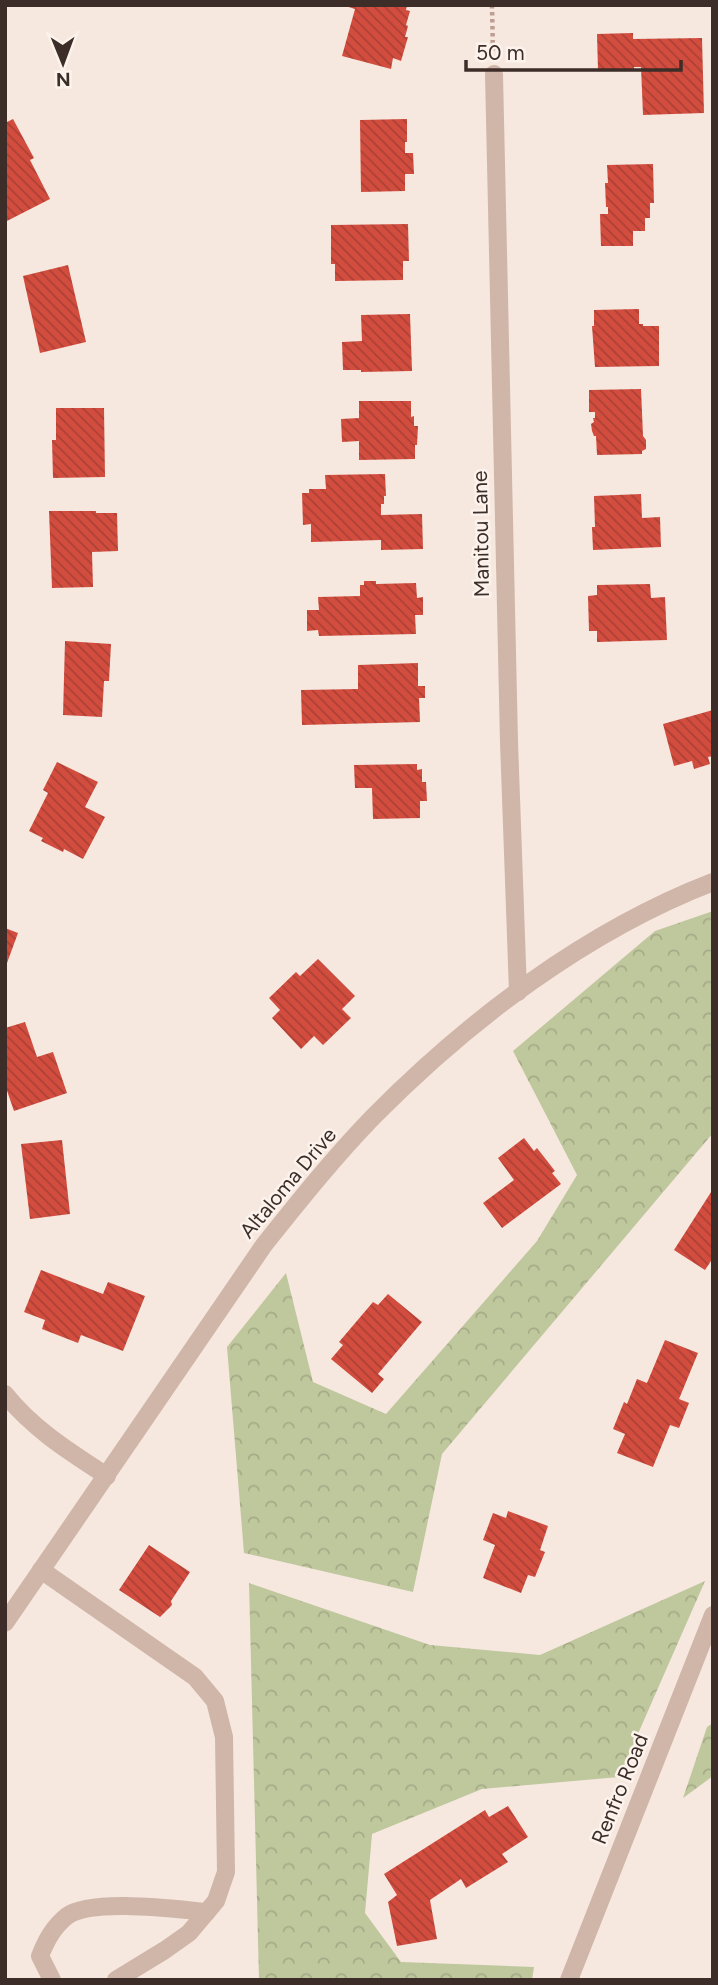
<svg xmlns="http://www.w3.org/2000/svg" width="718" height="1985" font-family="Figtree,sans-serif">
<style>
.forest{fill:url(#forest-crowns)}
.building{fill:url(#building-back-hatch)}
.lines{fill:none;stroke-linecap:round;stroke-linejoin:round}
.path{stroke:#bc9e93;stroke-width:4.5;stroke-dasharray:3.5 3.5;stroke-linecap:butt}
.minor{stroke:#d0b5a9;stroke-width:18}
.labels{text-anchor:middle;stroke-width:5;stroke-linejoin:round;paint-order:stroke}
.street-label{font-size:21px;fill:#3c2d29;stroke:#fcf3ed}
</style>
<defs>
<pattern id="forest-crowns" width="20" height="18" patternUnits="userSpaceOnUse" patternTransform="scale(1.75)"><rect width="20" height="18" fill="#bfc79d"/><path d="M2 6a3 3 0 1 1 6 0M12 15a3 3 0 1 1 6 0" fill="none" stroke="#a5ab87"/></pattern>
<pattern id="building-back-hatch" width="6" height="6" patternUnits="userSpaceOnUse" patternTransform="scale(1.75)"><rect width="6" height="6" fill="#d34d3f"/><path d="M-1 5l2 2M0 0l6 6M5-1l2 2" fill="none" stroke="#ac4035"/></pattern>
</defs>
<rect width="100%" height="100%" fill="#f6e8df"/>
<g class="forest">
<polygon points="713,911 713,1133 442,1454 413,1592 244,1553 227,1347 286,1273 313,1382 386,1414 537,1241 577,1175 513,1051 655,931"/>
<polygon points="705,1581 619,1777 482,1789 372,1834 365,1913 401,1962 534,1967 532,1980 259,1980 249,1583 430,1645 540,1655"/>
<polygon points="713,1723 713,1776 683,1798 707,1727"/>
</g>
<g class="building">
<polygon points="342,5 407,5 406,10 410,11 406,25 408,26 405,37 408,37 401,61 393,58 391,69 342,56 355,9"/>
<polygon points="633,33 633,39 702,38 704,113 643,115 641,67 634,67 634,69 598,70 597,34"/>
<polygon points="13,119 34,158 30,160 50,199 5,222 5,123"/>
<polygon points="407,119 407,142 405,142 405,153 413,153 414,174 405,174 405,191 361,192 360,120"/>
<polygon points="653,164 654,203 650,203 650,218 645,218 645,231 633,231 633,246 601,246 600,214 608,214 608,207 606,207 605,183 608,183 607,165"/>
<polygon points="408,224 409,261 403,261 403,280 335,281 335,264 331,264 331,225"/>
<polygon points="68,265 86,342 40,353 23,276"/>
<polygon points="639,309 639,324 643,324 643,326 659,326 659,366 595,367 592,326 594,326 594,310"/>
<polygon points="410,314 412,371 361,372 361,370 343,370 342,342 362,341 361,315"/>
<polygon points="641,389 643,436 646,440 646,449 642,451 642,454 597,455 596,436 594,436 592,431 591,424 594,422 593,418 595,418 595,412 589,412 589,390"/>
<polygon points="359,401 411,401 411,417 414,416 414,426 418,426 417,445 415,445 415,459 359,460 359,441 342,442 341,419 359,418"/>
<polygon points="56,408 104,408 105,477 53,478 52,440 56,440"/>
<polygon points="385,474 386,496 384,496 384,504 381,504 381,515 422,514 423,549 381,550 381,540 311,542 311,524 303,525 302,493 309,493 309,489 326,489 325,475"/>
<polygon points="641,494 642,518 660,517 661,547 593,550 592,527 595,527 594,496"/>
<polygon points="49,511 96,511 96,513 117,513 118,551 92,552 93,587 52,588"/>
<polygon points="364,581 376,581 376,584 416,583 417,598 423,597 423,615 415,615 416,634 319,636 318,630 307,631 307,610 319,610 318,597 360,596 360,585 364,585"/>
<polygon points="650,584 651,598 665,597 667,640 597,642 597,631 589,631 588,596 597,595 597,585"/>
<polygon points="65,641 111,644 109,681 104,681 102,717 63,715"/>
<polygon points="418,663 418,686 425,686 425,698 419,698 420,722 302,725 301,690 358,689 358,665"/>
<polygon points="713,710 713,756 708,757 710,764 694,769 692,761 674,766 663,724"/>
<polygon points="57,762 98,782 85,807 105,817 83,859 64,849 63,852 41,841 43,838 29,831 48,793 43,790"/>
<polygon points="417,764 417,770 422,769 422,782 426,782 427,801 420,801 420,818 373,819 372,788 355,788 354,765"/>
<polygon points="5,928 18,933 7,963 5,962"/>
<polygon points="318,959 355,996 342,1009 351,1018 323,1045 314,1036 301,1049 272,1018 280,1010 269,998 296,972 300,976"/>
<polygon points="25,1022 37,1057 53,1052 67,1093 14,1111 5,1085 5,1028"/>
<polygon points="524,1138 534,1151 537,1148 555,1171 552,1173 561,1184 502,1228 483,1203 514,1180 498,1158"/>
<polygon points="62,1140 70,1214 30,1219 21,1144"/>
<polygon points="713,1189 713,1258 705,1270 674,1250"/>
<polygon points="41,1270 103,1294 108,1282 145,1296 123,1351 81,1335 78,1343 42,1329 45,1320 24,1312"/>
<polygon points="388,1294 422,1322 378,1374 384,1379 372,1393 331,1359 343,1345 339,1342 373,1302 378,1305"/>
<polygon points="665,1340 698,1353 679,1399 689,1403 679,1428 670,1425 653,1467 617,1453 625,1434 613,1429 624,1402 627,1404 637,1379 647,1383"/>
<polygon points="508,1511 548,1526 540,1550 545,1552 535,1577 528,1575 521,1593 483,1578 495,1545 483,1540 493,1513 506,1518"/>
<polygon points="149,1545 190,1572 171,1601 172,1605 160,1617 119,1590"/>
<polygon points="508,1806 528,1837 502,1854 508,1862 466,1888 461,1879 430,1900 437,1939 397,1946 388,1902 397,1895 384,1874 485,1810 489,1817"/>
</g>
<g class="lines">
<polyline class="path" points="492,5 493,53"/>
<g class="minor">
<polyline points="494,74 509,742 518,992"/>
<path d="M5,1394C33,1429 70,1452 107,1476"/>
<polyline points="41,1570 195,1677 215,1701 224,1737 226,1872 216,1901 189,1933 165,1950 116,1980"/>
<path d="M5,1623L264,1245C299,1201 335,1156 374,1116C469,1020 586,931 713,882"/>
<path d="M52,1980L40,1956C46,1941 53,1927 67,1916C91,1898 175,1909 207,1912"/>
<polyline points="569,1980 713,1615"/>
</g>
</g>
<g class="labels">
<g class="street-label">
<text transform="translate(481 534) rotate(-91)" y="7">Manitou Lane</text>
<text transform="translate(288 1183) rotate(-50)" y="7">Altaloma Drive</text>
<text transform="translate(620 1789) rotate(-68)" y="7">Renfro Road</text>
</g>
</g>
<rect width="718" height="1985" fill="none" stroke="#3c2d29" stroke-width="14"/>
<g transform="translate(63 63) rotate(179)" stroke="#fcf3ed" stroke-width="5" paint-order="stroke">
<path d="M0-5L12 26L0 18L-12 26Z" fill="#3c2d29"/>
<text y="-10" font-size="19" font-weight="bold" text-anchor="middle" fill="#3c2d29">N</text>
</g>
<path d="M466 60v10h215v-10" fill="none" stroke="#3c2d29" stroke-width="3.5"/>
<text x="476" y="60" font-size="21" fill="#3c2d29" stroke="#fcf3ed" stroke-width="5" paint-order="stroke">50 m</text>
</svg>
